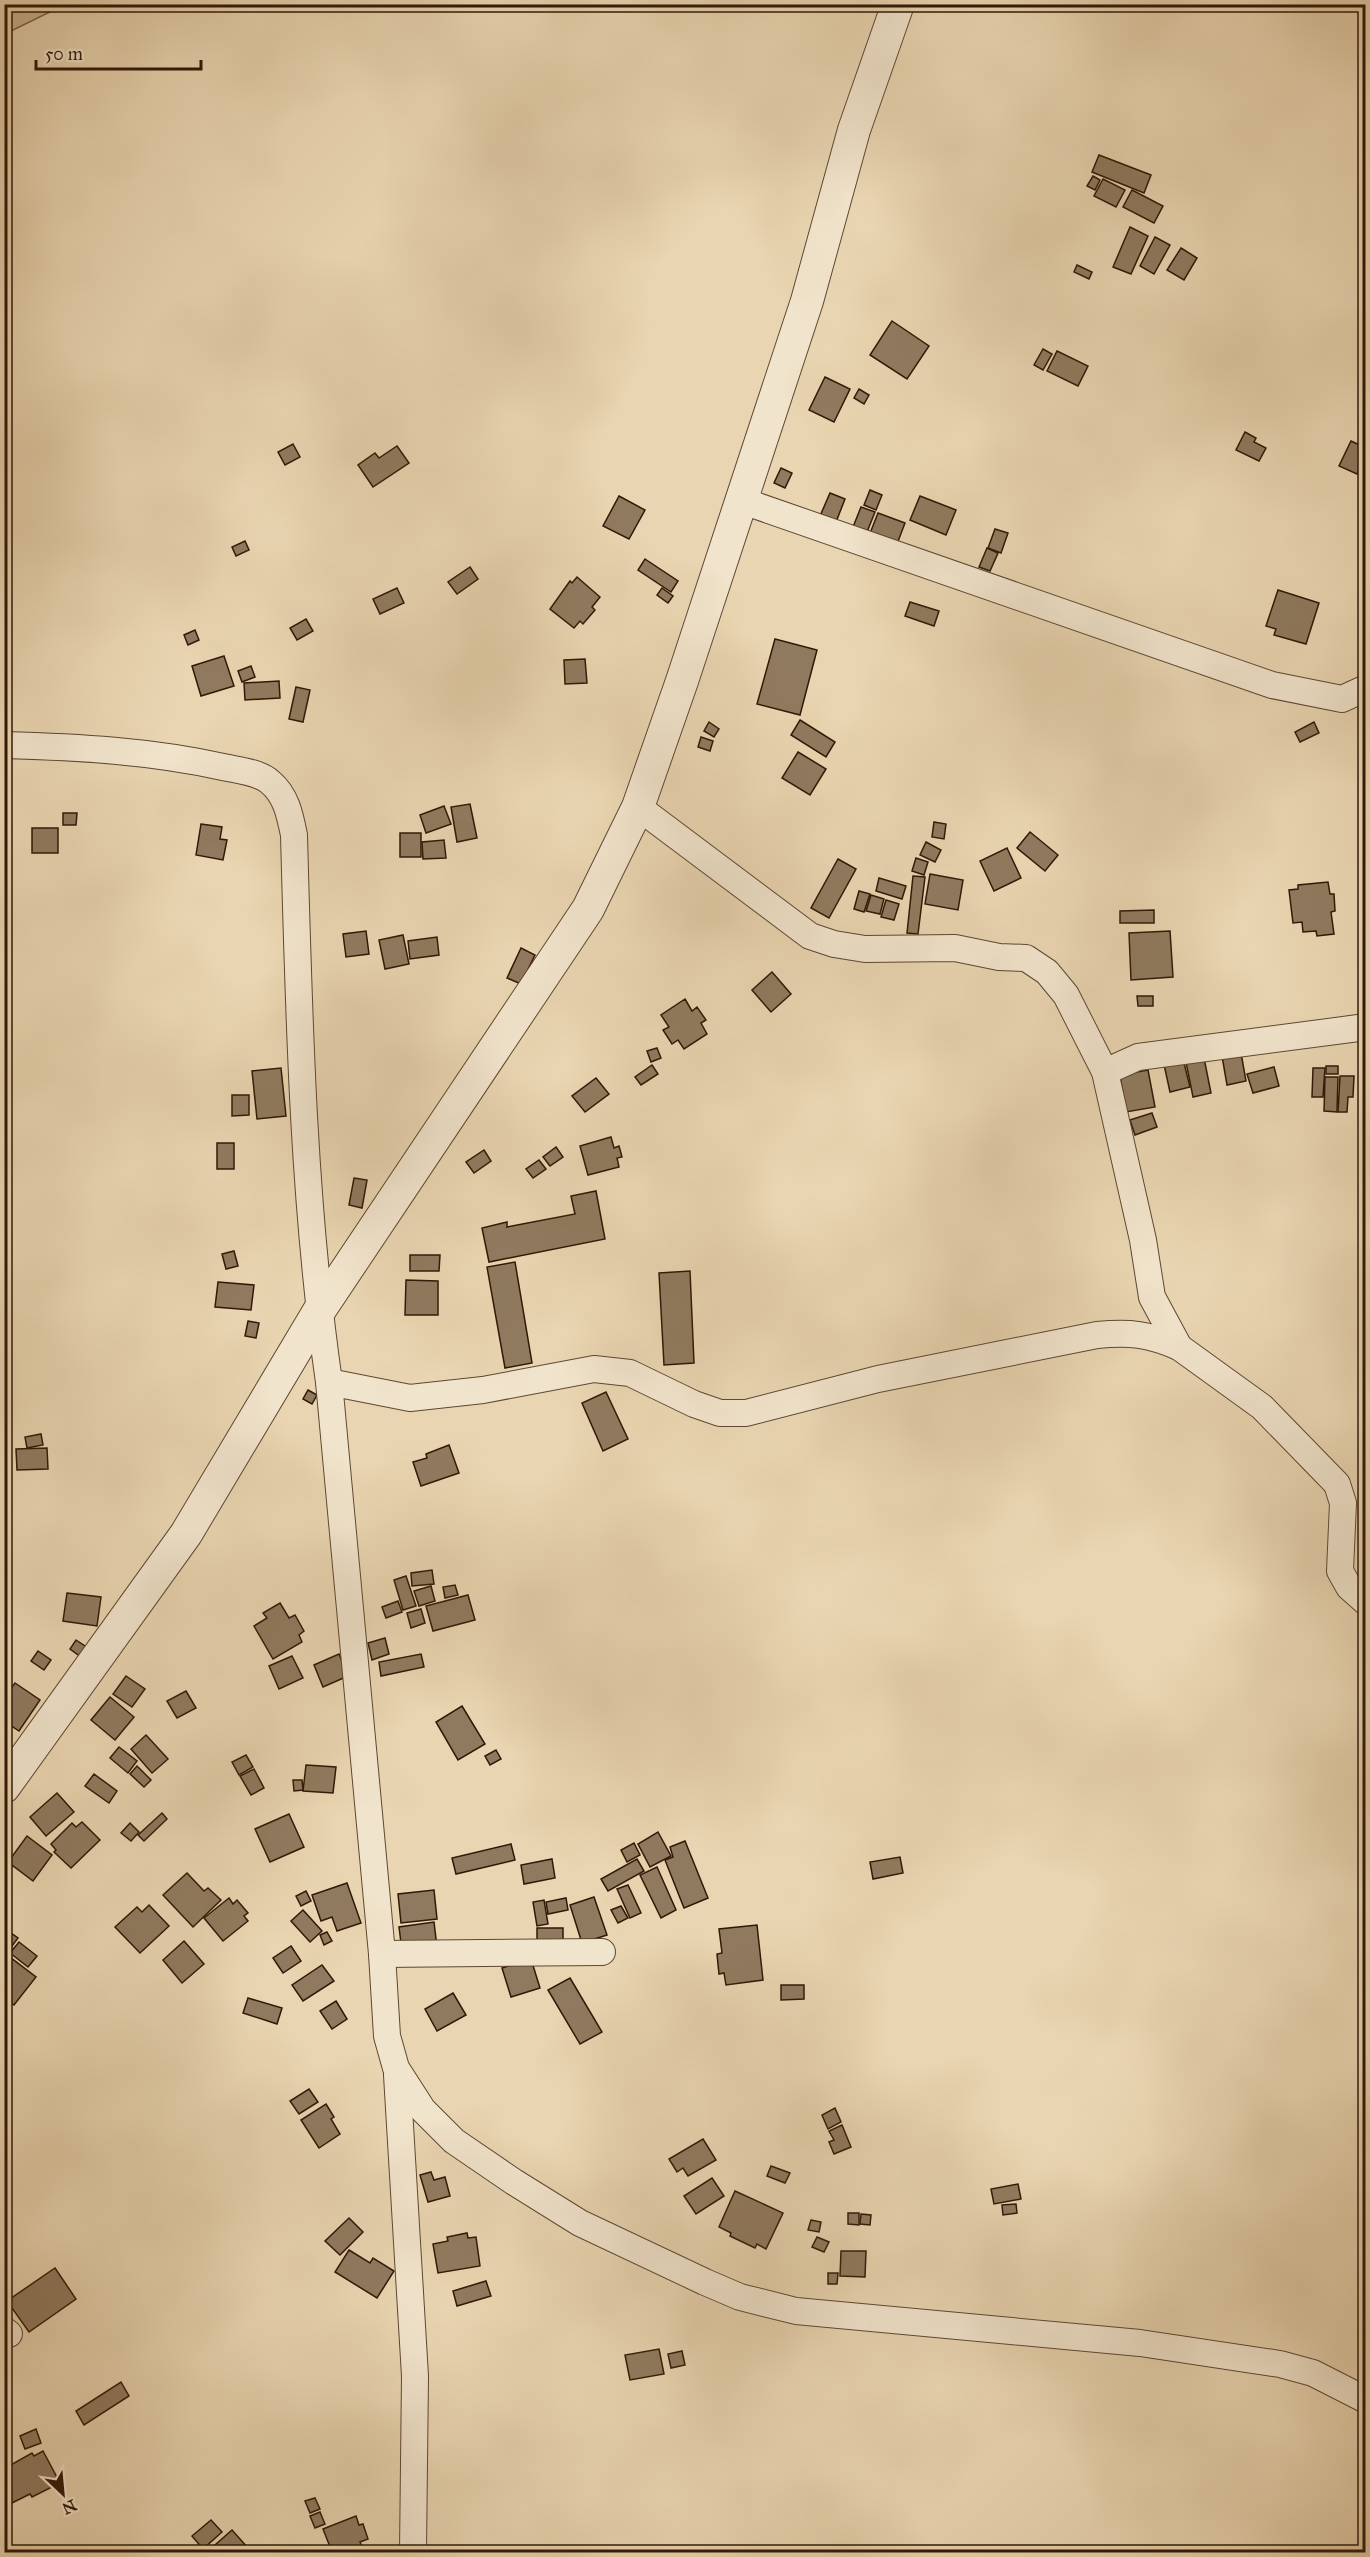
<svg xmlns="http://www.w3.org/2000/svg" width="1370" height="2557" font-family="'IM FELL Great Primer',serif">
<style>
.green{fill:#cab594;stroke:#7d664e;stroke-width:1.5}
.building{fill:#907a5f;stroke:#301807;stroke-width:1.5}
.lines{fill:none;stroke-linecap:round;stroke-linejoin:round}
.minor-casing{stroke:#5e4732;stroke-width:28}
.tertiary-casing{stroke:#5e4732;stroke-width:34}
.minor{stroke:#f1e4cc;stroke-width:26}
.tertiary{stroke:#f1e4cc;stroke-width:32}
</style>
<rect width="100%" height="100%" fill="#e9d5b1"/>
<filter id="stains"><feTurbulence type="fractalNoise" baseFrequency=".00333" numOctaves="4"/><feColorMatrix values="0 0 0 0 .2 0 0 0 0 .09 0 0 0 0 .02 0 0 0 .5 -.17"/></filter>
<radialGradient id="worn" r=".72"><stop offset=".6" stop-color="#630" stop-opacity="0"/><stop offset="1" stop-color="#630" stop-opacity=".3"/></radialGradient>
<polygon class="green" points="5,4 63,4 64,5 5,34"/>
<g class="building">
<polygon points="1099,155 1151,175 1144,193 1092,172"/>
<polygon points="1093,176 1100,180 1095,190 1087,186"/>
<polygon points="1103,179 1125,190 1116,207 1094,196"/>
<polygon points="1132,190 1163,206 1154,223 1123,207"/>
<polygon points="1130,227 1148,236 1131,274 1113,267"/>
<polygon points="1155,237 1170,245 1154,274 1140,266"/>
<polygon points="1181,248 1197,258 1184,280 1167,270"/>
<polygon points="1077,265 1092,272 1089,279 1074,272"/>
<polygon points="892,321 929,346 907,379 870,355"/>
<polygon points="1043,349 1052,354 1043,370 1034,365"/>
<polygon points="1057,351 1088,366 1078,386 1047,371"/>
<polygon points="825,377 850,389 834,422 809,410"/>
<polygon points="859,389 869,395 864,404 854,398"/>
<polygon points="1245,432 1256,438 1254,442 1266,448 1259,461 1236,450"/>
<polygon points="1351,441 1366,448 1366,456 1357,474 1339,466"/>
<polygon points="293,444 300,457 285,465 278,452"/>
<polygon points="397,446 409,463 373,487 358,465 375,453 379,458"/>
<polygon points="781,468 792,473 785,488 774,483"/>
<polygon points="870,490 882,495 876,510 864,505"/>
<polygon points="830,493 845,499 836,522 820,516"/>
<polygon points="619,496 645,510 629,539 603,526"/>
<polygon points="920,496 956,510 946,535 910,520"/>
<polygon points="861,507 875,512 863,542 849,537"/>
<polygon points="878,513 905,523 894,552 867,541"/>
<polygon points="995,529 1008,533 1001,553 988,548"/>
<polygon points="245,541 249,550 236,556 232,547"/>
<polygon points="987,548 998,553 990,571 979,567"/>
<polygon points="645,559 678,581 671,592 638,570"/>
<polygon points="470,567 478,579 457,594 448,582"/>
<polygon points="577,577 600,597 592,607 595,610 583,624 580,621 574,628 550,609 570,581 572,583"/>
<polygon points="397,588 404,603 380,614 373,599"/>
<polygon points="662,588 673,596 668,603 657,595"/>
<polygon points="1278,590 1319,603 1306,644 1274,635 1276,629 1266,626"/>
<polygon points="910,602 939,611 934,626 905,616"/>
<polygon points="306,619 313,631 297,640 290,628"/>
<polygon points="195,630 199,640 188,645 184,635"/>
<polygon points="775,639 817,650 800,715 757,704"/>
<polygon points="224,656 234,686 201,696 192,666"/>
<polygon points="585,659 587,683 565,684 564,660"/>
<polygon points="251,666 255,677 242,682 238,671"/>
<polygon points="279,681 280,698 245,700 244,683"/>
<polygon points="296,687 310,690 303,722 289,719"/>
<polygon points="800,720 835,742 826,757 791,735"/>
<polygon points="709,722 719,729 714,737 704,731"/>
<polygon points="1314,722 1319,733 1300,742 1295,732"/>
<polygon points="701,737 713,741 710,751 698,747"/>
<polygon points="798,752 826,769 810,795 782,778"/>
<polygon points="470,804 477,838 457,842 451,807"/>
<polygon points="444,806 451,824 426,833 420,815"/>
<polygon points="63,813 77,813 76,825 63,825"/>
<polygon points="934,822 946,824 944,839 932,837"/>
<polygon points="201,824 222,827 220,839 227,840 223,860 196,855"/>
<rect x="32" y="828" width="26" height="25"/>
<polygon points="1030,832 1058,855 1045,871 1017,848"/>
<rect x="400" y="833" width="21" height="24"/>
<polygon points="444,840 446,858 423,859 422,842"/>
<polygon points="926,842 941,850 935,862 920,855"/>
<polygon points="1007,848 1021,878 994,891 980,861"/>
<polygon points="916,858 928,862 924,875 912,871"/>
<polygon points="838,859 856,869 829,918 811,908"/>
<polygon points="930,874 963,880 958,910 925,904"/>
<polygon points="913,876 925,877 918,934 907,933"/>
<polygon points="879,878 906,886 902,899 876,891"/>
<polygon points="1328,882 1330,894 1334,894 1335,911 1331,912 1334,934 1317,936 1316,931 1303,932 1302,922 1293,923 1289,890 1298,889 1298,885"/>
<polygon points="859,891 870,894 864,912 854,909"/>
<polygon points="871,895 884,899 880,914 866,911"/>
<polygon points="886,900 899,904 894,920 881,917"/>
<polygon points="1154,910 1154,923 1120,923 1120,911"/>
<polygon points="366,931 369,954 346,957 343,934"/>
<polygon points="1170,931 1173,977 1131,980 1129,933"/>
<polygon points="403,935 409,964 385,969 379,940"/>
<polygon points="437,937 439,955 410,959 408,941"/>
<polygon points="521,948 535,955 521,984 507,978"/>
<polygon points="772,972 791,994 771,1012 752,990"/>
<polygon points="1137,996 1153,996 1153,1006 1138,1006"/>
<polygon points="685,999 692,1011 697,1007 706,1020 701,1023 707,1034 684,1049 678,1040 672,1044 663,1030 669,1027 661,1015"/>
<polygon points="657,1048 661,1058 651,1062 647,1051"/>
<polygon points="1241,1053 1246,1081 1227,1085 1222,1056"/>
<polygon points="1182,1055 1190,1087 1170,1092 1163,1060"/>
<polygon points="1204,1058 1211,1093 1193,1097 1186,1062"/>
<polygon points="652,1065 658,1074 641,1085 635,1077"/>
<rect x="1326" y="1066" width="12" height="8"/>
<polygon points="1274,1067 1279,1086 1253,1093 1247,1074"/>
<polygon points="281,1068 286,1116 257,1119 252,1071"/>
<polygon points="1313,1068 1325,1068 1323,1097 1312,1097"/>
<polygon points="1148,1070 1155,1107 1126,1112 1120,1075"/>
<polygon points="1361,1073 1366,1073 1366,1114 1360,1114"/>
<polygon points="1340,1076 1354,1076 1353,1097 1348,1097 1347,1112 1338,1112"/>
<polygon points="1325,1077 1338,1077 1337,1112 1324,1111"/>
<polygon points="596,1078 609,1094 585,1112 572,1096"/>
<polygon points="232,1095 249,1095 249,1115 232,1116"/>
<polygon points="1152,1113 1157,1127 1135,1135 1130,1120"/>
<polygon points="611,1137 614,1148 619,1146 622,1157 617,1158 619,1167 588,1175 580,1146"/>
<rect x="217" y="1143" width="17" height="26"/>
<polygon points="556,1147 563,1157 550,1166 543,1157"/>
<polygon points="484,1150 491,1161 474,1173 466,1162"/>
<polygon points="539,1160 546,1169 533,1178 526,1169"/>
<polygon points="354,1178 367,1180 362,1208 349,1205"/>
<polygon points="596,1191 605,1239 489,1262 482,1228 507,1222 507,1227 575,1214 571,1196"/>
<polygon points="234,1251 238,1266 226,1269 222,1254"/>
<polygon points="410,1255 440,1255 439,1271 410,1271"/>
<polygon points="515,1262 532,1363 505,1368 487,1267"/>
<polygon points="690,1271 694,1363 664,1365 659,1273"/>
<polygon points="406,1280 438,1281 438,1315 405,1315"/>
<polygon points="218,1282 254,1285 251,1310 215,1307"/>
<polygon points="248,1321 259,1323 256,1338 245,1336"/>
<polygon points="308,1390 317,1395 312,1404 303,1399"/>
<polygon points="606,1392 628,1439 603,1451 582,1403"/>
<polygon points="41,1434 43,1445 27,1448 25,1437"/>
<polygon points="449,1445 459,1473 421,1486 413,1462 427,1458 426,1454"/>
<polygon points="47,1448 48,1469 17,1470 16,1449"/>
<polygon points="432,1570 434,1584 412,1586 411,1573"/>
<polygon points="406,1576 416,1606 403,1610 394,1580"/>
<polygon points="455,1585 458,1595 445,1598 443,1587"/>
<polygon points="431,1586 435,1601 419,1606 414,1591"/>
<polygon points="67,1593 101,1597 97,1626 63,1621"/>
<polygon points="468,1595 475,1620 433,1631 426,1606"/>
<polygon points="398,1601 402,1612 386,1618 382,1607"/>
<polygon points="280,1603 289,1618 295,1615 304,1631 299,1635 302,1642 273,1659 254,1626 267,1618 263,1613"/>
<polygon points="421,1609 425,1623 411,1628 407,1613"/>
<polygon points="385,1638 389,1654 372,1660 368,1643"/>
<polygon points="76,1640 88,1648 81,1657 70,1649"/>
<polygon points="38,1651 51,1660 44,1670 31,1661"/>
<polygon points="339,1654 348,1676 323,1687 314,1665"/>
<polygon points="421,1654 424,1667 381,1676 379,1662"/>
<polygon points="292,1656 303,1678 279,1689 269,1666"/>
<polygon points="126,1676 145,1689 132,1707 113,1694"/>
<polygon points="15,1683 40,1700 19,1731 4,1721 4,1698"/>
<polygon points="186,1691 196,1708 177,1718 167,1701"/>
<polygon points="110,1697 134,1717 115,1740 91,1720"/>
<polygon points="462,1706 485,1744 458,1760 436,1722"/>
<polygon points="146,1735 168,1759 152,1773 131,1749"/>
<polygon points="119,1747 137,1761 128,1773 110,1758"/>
<polygon points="496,1750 501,1759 490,1765 485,1756"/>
<polygon points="246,1755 253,1767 239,1775 232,1762"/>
<polygon points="306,1765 336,1767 333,1793 303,1791"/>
<polygon points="137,1766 151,1780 144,1787 130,1774"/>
<polygon points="254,1769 264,1788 251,1795 240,1776"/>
<polygon points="94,1774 117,1791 109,1803 85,1786"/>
<polygon points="293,1780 302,1780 303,1790 294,1791"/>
<polygon points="57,1793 74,1812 46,1836 30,1817"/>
<polygon points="162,1813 167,1819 144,1841 138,1835"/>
<polygon points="289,1814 304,1847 270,1862 255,1829"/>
<polygon points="82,1822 100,1840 71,1868 54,1852 56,1850 51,1844 72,1823 76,1827"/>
<polygon points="130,1823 139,1832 131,1841 121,1833"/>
<polygon points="658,1832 671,1856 650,1867 638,1844"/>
<polygon points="27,1836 52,1855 33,1881 8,1862"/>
<polygon points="685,1841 708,1898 684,1908 665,1860 673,1857 670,1847"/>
<polygon points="634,1843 640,1855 627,1862 621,1850"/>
<polygon points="511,1844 515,1860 456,1874 452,1858"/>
<polygon points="900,1857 903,1873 873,1879 870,1862"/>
<polygon points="552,1859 555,1878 524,1884 521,1865"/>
<polygon points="637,1859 644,1871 608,1891 601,1879"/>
<polygon points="657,1867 676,1910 661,1918 640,1875"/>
<polygon points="187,1873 204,1891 208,1888 221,1900 193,1927 163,1895"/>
<polygon points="347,1883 361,1923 337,1931 332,1917 321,1921 312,1895"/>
<polygon points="628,1885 641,1913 630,1918 617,1889"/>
<polygon points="434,1890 437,1919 401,1923 398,1894"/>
<polygon points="306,1891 311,1901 301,1906 296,1896"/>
<polygon points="594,1897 607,1935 582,1943 570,1905"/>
<polygon points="229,1898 233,1904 237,1900 248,1913 244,1916 248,1921 223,1941 204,1918"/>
<polygon points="566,1898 568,1910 548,1914 546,1902"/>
<polygon points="544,1900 548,1924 537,1926 533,1902"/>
<polygon points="149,1905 169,1926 140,1953 115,1927 137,1907 142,1912"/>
<polygon points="621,1906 628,1918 618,1923 611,1910"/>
<polygon points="303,1910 322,1931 310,1942 291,1921"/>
<polygon points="434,1922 437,1947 402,1951 399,1927"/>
<polygon points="757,1925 763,1980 726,1985 724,1973 719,1974 717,1954 722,1953 719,1929"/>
<polygon points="4,1928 18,1938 6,1954 36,1977 14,2005 4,1998"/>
<rect x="537" y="1928" width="26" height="15"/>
<polygon points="327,1932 332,1941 324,1945 320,1935"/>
<polygon points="184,1941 204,1964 182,1983 163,1960"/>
<polygon points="19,1942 37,1956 28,1967 10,1953"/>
<polygon points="291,1946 301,1961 283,1973 273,1958"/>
<polygon points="531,1959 540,1988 511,1997 502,1968"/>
<polygon points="322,1965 334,1981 303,2001 292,1985"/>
<polygon points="570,1978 602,2032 580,2044 548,1990"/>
<polygon points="781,1985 804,1985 804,1999 781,2000"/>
<polygon points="453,1993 466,2015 437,2031 425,2009"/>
<polygon points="248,1998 282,2008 277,2024 243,2013"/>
<polygon points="336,2001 347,2019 332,2029 320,2011"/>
<polygon points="309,2089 318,2102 299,2114 290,2101"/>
<polygon points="326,2104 334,2117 331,2119 340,2134 319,2148 301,2120"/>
<polygon points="835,2108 841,2122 828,2129 822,2115"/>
<polygon points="842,2125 851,2147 834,2154 829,2142 834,2140 829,2131"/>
<polygon points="703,2139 716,2160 688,2176 683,2168 677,2172 669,2159"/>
<polygon points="771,2166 790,2173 785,2183 767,2176"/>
<polygon points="431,2172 434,2180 445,2177 450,2196 428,2202 420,2175"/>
<polygon points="712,2178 724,2196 696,2214 684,2196"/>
<polygon points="1018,2184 1021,2199 994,2204 991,2189"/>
<polygon points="735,2191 783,2213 766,2249 757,2244 755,2248 730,2236 731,2233 719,2227"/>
<polygon points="1016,2204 1017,2213 1003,2215 1002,2205"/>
<polygon points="848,2213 859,2213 859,2225 848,2224"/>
<polygon points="861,2214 871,2215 870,2225 860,2224"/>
<polygon points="349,2218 363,2232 340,2255 325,2241"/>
<polygon points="811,2220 821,2222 819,2232 808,2230"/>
<polygon points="467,2233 468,2238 476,2237 480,2266 438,2273 433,2244 448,2241 447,2237"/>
<polygon points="817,2237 829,2242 824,2252 812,2247"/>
<polygon points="349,2250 370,2263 373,2258 394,2271 377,2298 335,2272"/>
<polygon points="841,2251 866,2251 865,2277 840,2276"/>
<polygon points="55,2268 76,2299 29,2332 7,2301"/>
<polygon points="828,2273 838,2273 837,2284 828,2284"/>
<polygon points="486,2281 491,2296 457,2306 453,2291"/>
<polygon points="659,2349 664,2374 630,2380 625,2355"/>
<polygon points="682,2351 685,2365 671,2368 668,2354"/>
<polygon points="121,2382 129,2396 84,2425 76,2411"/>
<polygon points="36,2429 41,2443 25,2449 20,2436"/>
<polygon points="43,2451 60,2483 32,2497 30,2494 12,2503 4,2489 4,2475 9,2472 7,2467 32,2453 34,2456"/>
<polygon points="315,2498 320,2509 310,2513 305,2501"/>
<polygon points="320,2512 325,2524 315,2528 310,2516"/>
<polygon points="356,2516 359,2525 363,2524 368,2539 360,2542 364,2552 332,2552 323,2529"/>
<polygon points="211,2520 222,2532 203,2549 192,2536"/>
<polygon points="232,2530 248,2548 244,2552 207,2552"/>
</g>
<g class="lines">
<defs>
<g id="minor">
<polyline points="740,500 1272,685 1342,699 1366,688"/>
<path d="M4,745C78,747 151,751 223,767C237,770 259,772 270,782C286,795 290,815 294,835C299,1017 303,1201 329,1382L382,1954L387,2036L396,2068L423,2110L454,2141L514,2182L580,2223L705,2282L740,2297L796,2311L1140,2343L1280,2364L1313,2373L1366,2400"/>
<polyline points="638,807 810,936 834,944 865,949 955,948 999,957 1026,958 1047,972 1066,995 1105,1072 1143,1240 1152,1297 1179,1347 1262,1407 1337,1484 1343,1503 1340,1571 1349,1587 1366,1602"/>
<polyline points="1105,1072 1138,1057 1366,1027"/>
<path d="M329,1382L410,1398L483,1390L594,1369L630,1373L694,1404L720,1413H746L878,1379L1097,1335C1131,1332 1148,1334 1179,1347"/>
<polyline points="382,1954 602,1952"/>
<polyline points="397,2075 415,2376 413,2552"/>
<polyline points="4,2330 9,2334"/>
</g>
<polyline id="tertiary" points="4,1787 186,1534 319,1311 588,909 638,807 682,681 807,301 854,130 898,4"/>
</defs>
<use href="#minor" class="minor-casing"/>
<use href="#tertiary" class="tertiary-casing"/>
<use href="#minor" class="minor"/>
<use href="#tertiary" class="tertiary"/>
</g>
<rect width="1370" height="2557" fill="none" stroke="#e9d5b1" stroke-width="24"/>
<rect x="6" y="6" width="1358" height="2545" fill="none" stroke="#301807" stroke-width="3"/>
<rect x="12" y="12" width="1346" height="2533" fill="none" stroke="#301807" stroke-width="1.5"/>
<g transform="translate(63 2494) rotate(154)" stroke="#f1e4cc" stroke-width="4.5" paint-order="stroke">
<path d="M0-4.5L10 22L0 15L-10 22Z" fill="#301807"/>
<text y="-9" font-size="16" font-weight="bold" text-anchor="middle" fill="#301807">N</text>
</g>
<path d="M36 60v9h165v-9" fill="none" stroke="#301807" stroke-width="3"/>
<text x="45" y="60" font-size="18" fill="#301807" stroke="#f1e4cc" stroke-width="4.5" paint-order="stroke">50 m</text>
<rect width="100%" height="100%" filter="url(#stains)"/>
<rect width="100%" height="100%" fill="url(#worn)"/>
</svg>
